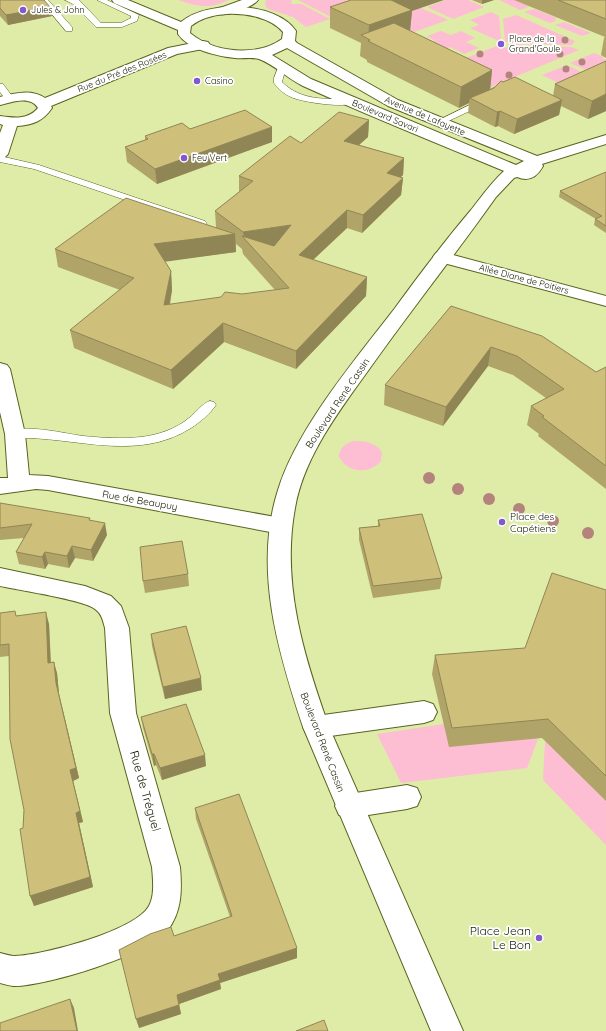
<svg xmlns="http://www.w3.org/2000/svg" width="606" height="1031" font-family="Quicksand,sans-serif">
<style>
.green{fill:#fdbdd3}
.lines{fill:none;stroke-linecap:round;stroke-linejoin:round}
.service-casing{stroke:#596320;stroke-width:1}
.minor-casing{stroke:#596320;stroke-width:2}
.tertiary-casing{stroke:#596320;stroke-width:2}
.service{fill:#fff;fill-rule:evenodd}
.minor{fill:#fff;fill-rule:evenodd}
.tertiary{fill:#fff;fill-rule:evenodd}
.tree{fill:#b4847c}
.wall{fill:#b1a469;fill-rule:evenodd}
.shaded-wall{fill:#908655}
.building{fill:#cebf7a;stroke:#908655}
.poi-dot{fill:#8257d0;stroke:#fff;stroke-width:1.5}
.labels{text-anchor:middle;stroke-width:3.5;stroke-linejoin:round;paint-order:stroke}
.far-poi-label{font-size:9px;fill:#161a01;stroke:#fff;text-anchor:start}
.far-street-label{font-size:9px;fill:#161a01;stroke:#fff}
.street-label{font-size:10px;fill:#161a01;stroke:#fff}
.poi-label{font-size:10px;fill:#161a01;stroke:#fff;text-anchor:start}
.near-street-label{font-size:12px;fill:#161a01;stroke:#fff}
.near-poi-label{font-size:12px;fill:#161a01;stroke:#fff;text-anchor:end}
</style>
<rect width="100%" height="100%" fill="#dfeca7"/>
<g class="green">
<path d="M178,0H229C209,9 199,7 178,0Z"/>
<polygon points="266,0 292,0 291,3 292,4 301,4 330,19 306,27 293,17 268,9 265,5"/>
<polygon points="298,0 347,0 363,8 333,18"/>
<polygon points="446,0 468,0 484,7 453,19 427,7"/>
<polygon points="499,0 515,0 530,6 520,10"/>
<polygon points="419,7 448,20 414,32 396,24 391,18"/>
<polygon points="534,9 557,18 554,20 556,21 550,23 524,12"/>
<polygon points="491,12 499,16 501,40 499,41 470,28 479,25 470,20"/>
<polygon points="516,15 575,41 572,45 509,43 505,41 503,19"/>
<polygon points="564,22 591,33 582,36 555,25"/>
<polygon points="441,31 451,35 461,31 475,38 466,42 479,48 464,54 450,47 440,51 426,44 435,41 427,36"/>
<path d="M509,44L571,47L579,50L491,87C487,96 477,101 468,104L462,101L450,64L497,46L507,48Z"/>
<polygon points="594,53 604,57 602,58 606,60 606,74 600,76 570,63"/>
<polygon points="567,65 596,79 571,89 542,75"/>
<path d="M353,441C365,441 375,442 382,452L381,461C369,475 348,473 339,457C339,448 345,444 353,441Z"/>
<polygon points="444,724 538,739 527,768 401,783 377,734"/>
<polygon points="545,741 606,801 606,845 543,780"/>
</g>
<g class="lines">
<defs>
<g id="service">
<polygon points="40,0 48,0 72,27 72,31 66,31"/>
<polygon points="65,0 79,0 101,23 121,23 131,18 131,16 97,0 107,0 139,15 137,21 122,27 96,27 73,4"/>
<path d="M279,65H282L286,67L282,82C301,101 326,99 351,99L355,102C347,109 301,102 291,97C284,94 278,89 274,83V78Z"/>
<polygon points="0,84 3,84 12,96 13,98 12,100 6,100 0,92"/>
<polygon points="484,98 488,101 487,103 442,124 436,124 435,122"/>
<polygon points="0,156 39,165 205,221 207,223 205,225 199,225 34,169 0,162"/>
<path d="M210,401L214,402L216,405C210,414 200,422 191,428C136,463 74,436 15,438L11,437L9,434L11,431C33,425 61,433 83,436C103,438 122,439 141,437C158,435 176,429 189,418C196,413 202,403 210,401Z"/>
</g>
<g id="minor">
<path d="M242,0H258C253,7 228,16 220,14L218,11L220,8Z"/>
<path d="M203,41L208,42L210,45L208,48L177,54L51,106L52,108C43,121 33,125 17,126L8,154L5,157L0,159V133L3,125L0,124V116C14,118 28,120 38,108C31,95 11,102 0,105V97C14,93 32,89 45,98L168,48Z"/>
<polygon points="442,252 606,296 606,306 436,261 433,257 436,253"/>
<polygon points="0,363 7,365 10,369 25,434 29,475 48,476 281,518 289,520 292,526 289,532 281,534 48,490 36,489 0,494 0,478 8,478 5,434 0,412"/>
<path d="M0,568L85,586L111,596L121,606L129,628L136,713L180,867C182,890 182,912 167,931C148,955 46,986 15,986C10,986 5,984 0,983V953C5,954 10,956 15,956C44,955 135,931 149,906C155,895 153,879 152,867L110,713L105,628C103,621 102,614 95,609C85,600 18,590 0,586Z"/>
<polygon points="424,701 433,704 437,712 433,720 424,723 316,738 307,735 303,727 307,719 316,716"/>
<polygon points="407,785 417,788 421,797 417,806 407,809 349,818 339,815 335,806 339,797 349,794"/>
</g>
<path id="tertiary" d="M112,0H128L181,22C207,0 276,1 296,31L295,41L297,43L398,100L537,156L606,135V144L542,164L543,166C537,177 529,182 517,177L514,178L496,197C455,255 411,310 370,368C340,410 304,456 295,508C281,583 304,657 329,727L463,1031H431L303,727C278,652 253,568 278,490C297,428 355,360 395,308C419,275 444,242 471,210C482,196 491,183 504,171C437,143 369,116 303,86C288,79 275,65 259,59C252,57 242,59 235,58C217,56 189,50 178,34V30L114,3ZM226,14C245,13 270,17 283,32L282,39C257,57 214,53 190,33L191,26C201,18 213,15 226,14ZM287,48L388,106L524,161L516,165L311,79L272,55Z"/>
</defs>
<use href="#service" class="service-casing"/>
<use href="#minor" class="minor-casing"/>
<use href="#tertiary" class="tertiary-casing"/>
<use href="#service" class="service"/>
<use href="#minor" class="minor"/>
<use href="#tertiary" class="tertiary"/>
</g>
<g class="tree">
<circle cx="565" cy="40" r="3.5"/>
<circle cx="517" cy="50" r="3.5"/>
<circle cx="480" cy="54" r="3.5"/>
<circle cx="560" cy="54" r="3.5"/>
<circle cx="582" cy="62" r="3.5"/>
<circle cx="566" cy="69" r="3.5"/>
<circle cx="509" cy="75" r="3.5"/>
<circle cx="429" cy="478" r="6"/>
<circle cx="458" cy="489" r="6"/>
<circle cx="489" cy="499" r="6"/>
<circle cx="519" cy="509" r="6"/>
<circle cx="553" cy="521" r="6"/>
<circle cx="588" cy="533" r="6"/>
</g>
<g class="wall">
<polygon points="0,0 50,7 52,16 8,25 0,16"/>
<polygon points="472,0 494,0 482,4"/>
<polygon points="514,0 606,0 606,58 601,55 604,38 605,37"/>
<polygon points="330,7 412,11 410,31 492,70 490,89 503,82 553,96 555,84 606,61 606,111 588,119 561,106 559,115 514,134 498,126 495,127 468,113 469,103 459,108 367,62 367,60 360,56 361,43 330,28"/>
<path d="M369,120L368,137L359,145L404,158L403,175L400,177L403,178L401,195L362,233L347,228L313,260L367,277L366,296L296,369L224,342L173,389L74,348L70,330L120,290L58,267L55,249L216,227L215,211L239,192V176L301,143ZM236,244L242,249L243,254L275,290L170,305L172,290L171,271L164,261L236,252Z"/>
<polygon points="190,129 272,142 157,184 127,162 125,147 145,140 145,136"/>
<polygon points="606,172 606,233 594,225 595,219 596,219 559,197 560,191"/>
<polygon points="451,306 596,372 606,367 606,489 538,436 539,434 527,425 531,406 546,398 513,375 488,366 443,426 384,405 385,385"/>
<polygon points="0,503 90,520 107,535 93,561 75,558 69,568 48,564 45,569 19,564 16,552 24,538 0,540"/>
<polygon points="378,520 442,578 440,589 373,598 359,540 359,528 378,526"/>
<polygon points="188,574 189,586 145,593 143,581"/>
<polygon points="606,590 606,801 542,738 449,747 432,674 435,655 525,648"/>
<polygon points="0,613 49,624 51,662 57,673 59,694 79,778 73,781 83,822 79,823 93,887 34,906 23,828 24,810 9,656 0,657"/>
<polygon points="151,634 202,690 165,699 152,646"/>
<polygon points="141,717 206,766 162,780 156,765 154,766 143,728"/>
<polygon points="195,808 297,958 220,983 221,989 179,1004 181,1014 139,1028 174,936 230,917 196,819"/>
</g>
<g class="shaded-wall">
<polygon points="391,0 444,0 412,11 410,31 370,40 368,39 369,25"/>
<polygon points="482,0 494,0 482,4"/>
<polygon points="50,7 52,16 8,25 6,15"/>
<polygon points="492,70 490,91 470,98 469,103 459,108 461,87"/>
<polygon points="606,94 606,111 588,119 592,101"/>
<polygon points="562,100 559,115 514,134 517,119"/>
<polygon points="500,111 498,126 495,127 497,112"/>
<polygon points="369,120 368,137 344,158 344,141"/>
<polygon points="272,127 272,142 157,184 155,169"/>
<polygon points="404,158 403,175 386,191 387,173"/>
<polygon points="403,178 401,195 362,233 363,215"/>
<polygon points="347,210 347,228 299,273 299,255"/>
<polygon points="291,225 291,243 254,249 244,238 243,232"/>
<polygon points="235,234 236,252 156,263 154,244"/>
<polygon points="171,271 172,290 166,324 164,305"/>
<polygon points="367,277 366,296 296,369 296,351"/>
<polygon points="223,323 224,342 173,389 171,370"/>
<polygon points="491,347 488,366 443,426 446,407"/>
<polygon points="105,523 107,535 93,561 91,550"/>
<polygon points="72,546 75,558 69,568 67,556"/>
<polygon points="45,552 48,564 45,569 42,557"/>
<polygon points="46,612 49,624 51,674 48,663"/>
<polygon points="54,662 57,673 59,694 79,778 73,781 83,822 79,823 93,887 34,906 30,896 76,813 70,770 56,683"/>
<polygon points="201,678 202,690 165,699 163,687"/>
<polygon points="152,754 154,754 156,765 154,766"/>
<polygon points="205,755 206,766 162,780 160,768"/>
<polygon points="297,948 297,958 220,983 221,989 179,1004 181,1014 139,1028 136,1019 177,995 218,974"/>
<polygon points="70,999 74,1008 78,1031 77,1031"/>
</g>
<g class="building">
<polygon points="0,0 44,0 50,7 6,15 0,8"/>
<polygon points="351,0 391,0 412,10 369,25 330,7"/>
<polygon points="558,0 606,0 606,19"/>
<polygon points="394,23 492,70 461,87 368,41 370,40 361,35"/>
<polygon points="606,61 606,94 592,101 555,84"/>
<polygon points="515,77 562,100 517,119 500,111 497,112 470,98 494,88 501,81 503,82"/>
<polygon points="245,110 272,127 155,169 125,147 148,139 145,136 182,123 190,129"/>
<polygon points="339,112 369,120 344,141 404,158 387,173 403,178 363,215 347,210 299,255 367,277 296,351 223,323 171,370 70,330 134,278 55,249 126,198 235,234 154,244 171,271 164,305 221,297 225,292 242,294 289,288 242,236 274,246 291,225 243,232 215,211 253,181 239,176 290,136 301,143"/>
<polygon points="606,172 606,226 595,219 602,216 560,191"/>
<polygon points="451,306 542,336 596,372 606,367 606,466 542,417 544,416 531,406 564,389 517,356 491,347 446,407 385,385"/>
<polygon points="0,503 90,518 89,520 105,523 91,550 72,546 67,556 45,552 42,557 16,552 32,524 0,528"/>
<polygon points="422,514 442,578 373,586 359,528 380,526 378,520"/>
<polygon points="182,541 188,574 143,581 140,547"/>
<polygon points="552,573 606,590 606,776 548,719 452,728 435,655 525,648"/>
<polygon points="15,611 16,616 46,612 48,663 54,662 56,683 76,768 70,770 80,811 76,813 90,877 30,896 20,829 23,828 24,810 10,739 9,644 0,645 0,613"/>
<polygon points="186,626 201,678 163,687 151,634"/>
<polygon points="186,704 205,755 160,768 154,754 152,754 141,717"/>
<polygon points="239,794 297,948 218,974 220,980 177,995 179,1005 136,1019 119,950 150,934 171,927 174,936 232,916 195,808"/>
<polygon points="70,999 77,1031 0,1031 0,1023"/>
<polygon points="324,1020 328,1031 296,1031"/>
</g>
<g class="poi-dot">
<circle cx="23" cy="10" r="4"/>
<circle cx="501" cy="44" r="4"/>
<circle cx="197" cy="81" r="4"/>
<circle cx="184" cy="158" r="4"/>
<circle cx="502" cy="522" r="4"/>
<circle cx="539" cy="938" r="4"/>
</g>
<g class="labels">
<g class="far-poi-label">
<text x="31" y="13">Jules &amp; John</text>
<text x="509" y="42">Place de la<tspan x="509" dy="10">Grand'Goule</tspan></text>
<text x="205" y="84">Casino</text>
<text x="192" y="161">Feu Vert</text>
</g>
<g class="far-street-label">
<text transform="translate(122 72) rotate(-22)" y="3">Rue du Pré des Rosées</text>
<text transform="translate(385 116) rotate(23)" y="3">Boulevard Savari</text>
<text transform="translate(425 116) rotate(23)" y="3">Avenue de Lafayette</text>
<text transform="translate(524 279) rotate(15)" y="3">Allée Diane de Poitiers</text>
</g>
<g class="street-label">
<text transform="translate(337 403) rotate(-56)" y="4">Boulevard René Cassin</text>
<text transform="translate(140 500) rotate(10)" y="4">Rue de Beaupuy</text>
<text transform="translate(323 742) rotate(69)" y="4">Boulevard René Cassin</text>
</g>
<g class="poi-label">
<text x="510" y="520">Place des<tspan x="510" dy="12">Capétiens</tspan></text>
</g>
<g class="near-street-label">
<text transform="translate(145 791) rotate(74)" y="4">Rue de Tréguel</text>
</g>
<g class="near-poi-label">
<text x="531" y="935">Place Jean<tspan x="531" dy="14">Le Bon</tspan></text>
</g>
</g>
</svg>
